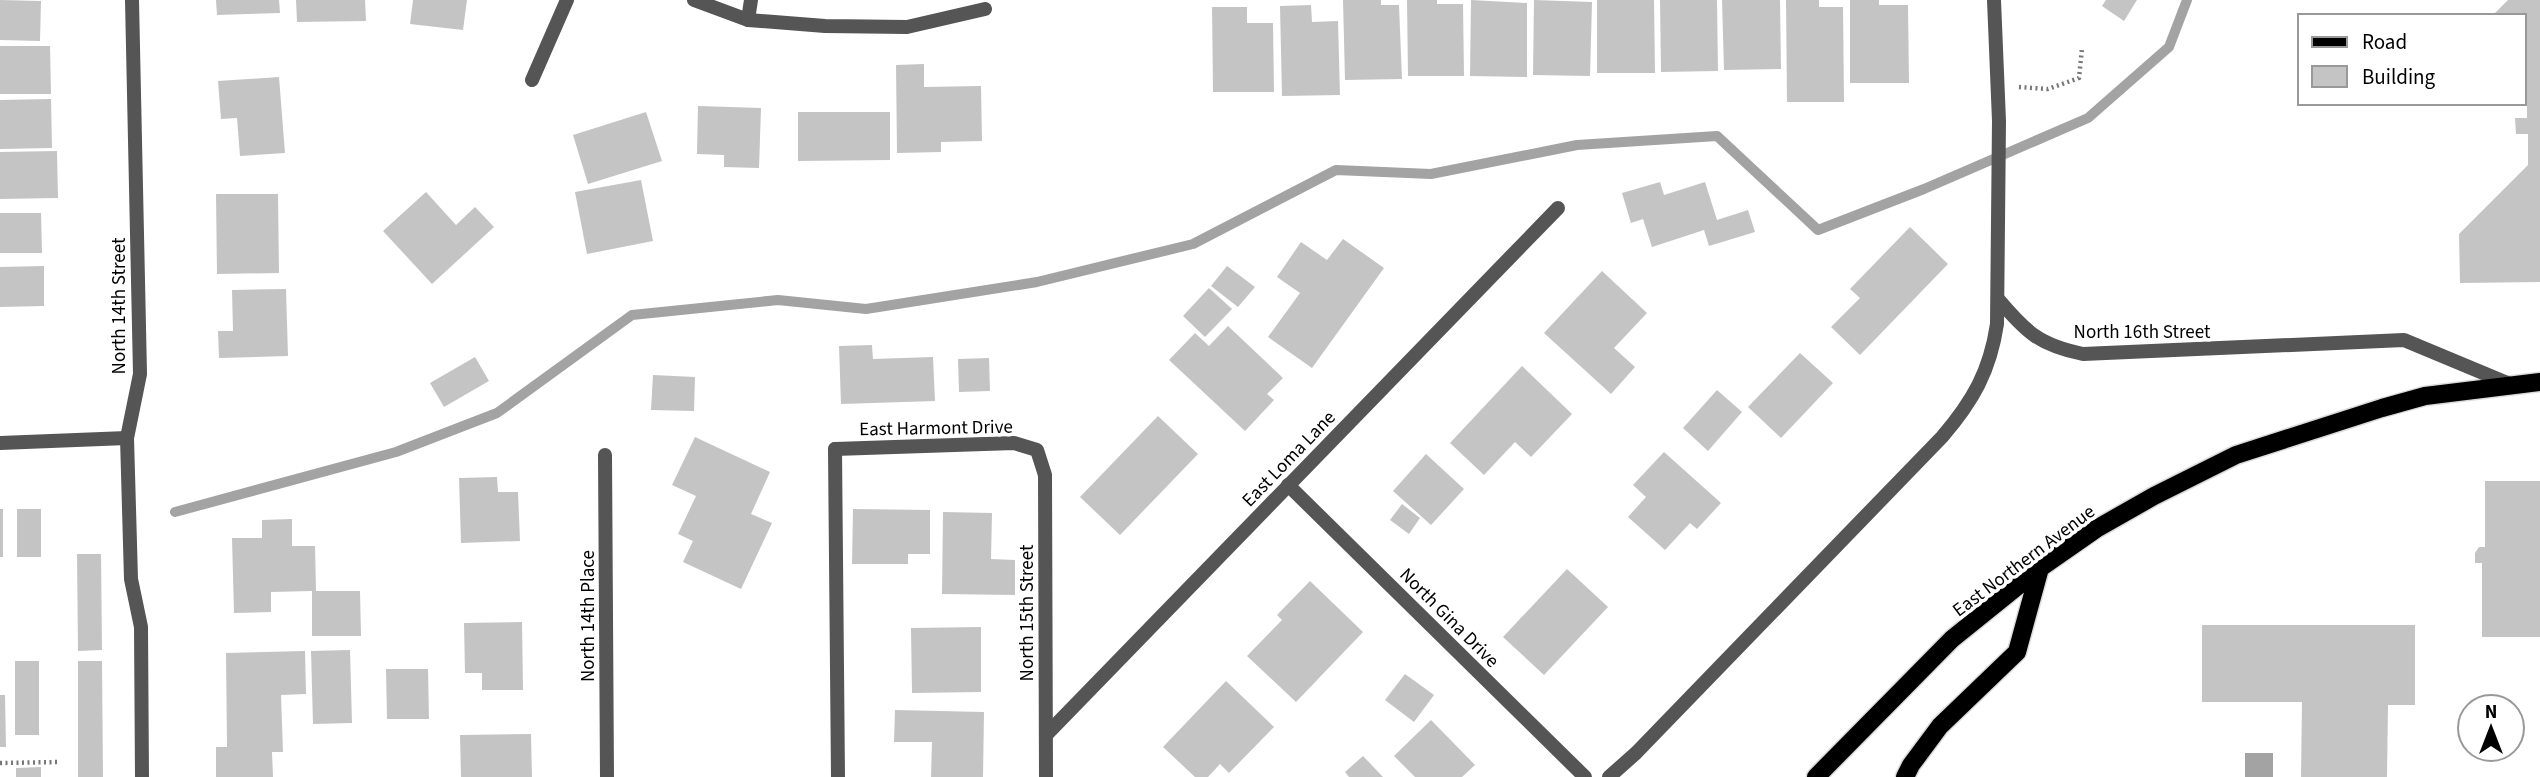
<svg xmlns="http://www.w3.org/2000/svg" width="2540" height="777" font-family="'Source Sans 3',sans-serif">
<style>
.water{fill:#a3a3a3}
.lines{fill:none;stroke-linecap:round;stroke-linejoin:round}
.stream{stroke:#a3a3a3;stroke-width:10}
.building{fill:#c4c4c4}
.primary-casing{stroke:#dbdbdb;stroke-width:21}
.path{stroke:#777;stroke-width:4.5;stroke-dasharray:2 3.5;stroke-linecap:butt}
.service{stroke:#555;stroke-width:14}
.minor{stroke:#555;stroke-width:14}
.primary{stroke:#000;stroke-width:18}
.labels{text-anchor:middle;stroke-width:7;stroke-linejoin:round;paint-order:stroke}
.street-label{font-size:19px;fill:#000;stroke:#fff}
</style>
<rect width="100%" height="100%" fill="#fff"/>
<rect class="water" x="2245" y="753" width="28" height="24"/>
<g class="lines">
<polyline class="stream" points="175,512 396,452 497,413 632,315 778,300 866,309 1037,282 1193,244 1336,170 1431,174 1577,145 1717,136 1818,230 1924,189 2088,118 2169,47 2187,0"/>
</g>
<g class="building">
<polygon points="0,0 41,1 40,41 0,40"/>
<polygon points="216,0 279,0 280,13 217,15"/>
<polygon points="296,0 365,0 366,21 297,22"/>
<polygon points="413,0 467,0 463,30 410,24"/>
<polygon points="1343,0 1381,0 1381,5 1399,5 1402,79 1345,80"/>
<polygon points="1407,0 1437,0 1437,4 1463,4 1464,76 1408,76"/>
<polygon points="1471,0 1527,3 1527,77 1470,76"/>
<polygon points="1534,0 1592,2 1590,76 1533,75"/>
<polygon points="1597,0 1654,0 1655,73 1597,73"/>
<polygon points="1660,0 1717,0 1718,71 1661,72"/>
<polygon points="1722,0 1780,0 1781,69 1724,70"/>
<polygon points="1786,0 1819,0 1819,7 1843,7 1844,102 1787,102"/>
<polygon points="1850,0 1879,0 1879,5 1908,5 1909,83 1850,83"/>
<polygon points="2106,0 2137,0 2124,21 2102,6"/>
<polygon points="2508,0 2540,0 2540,282 2460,283 2459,234 2528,165 2528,134 2516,134 2515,118 2527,118 2527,102 2524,102 2524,16 2492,16"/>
<polygon points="1311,5 1312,22 1338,21 1340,95 1282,96 1280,6"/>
<polygon points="1212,7 1247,7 1247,23 1273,23 1274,92 1213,92"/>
<polygon points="0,46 50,46 51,94 0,94"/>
<polygon points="924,64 924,87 981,86 982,141 941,142 941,152 897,153 896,65"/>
<polygon points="279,77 285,153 240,156 237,118 221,119 218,81"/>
<polygon points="51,99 52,148 0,149 0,100"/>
<polygon points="698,106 761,108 759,168 724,167 724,155 697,154"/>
<polygon points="646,112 662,161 588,184 573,135"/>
<polygon points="798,112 890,112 890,160 798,161"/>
<polygon points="57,151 58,198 0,199 0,152"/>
<polygon points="641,180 653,241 587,254 575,192"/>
<polygon points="1660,182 1664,195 1705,182 1717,220 1748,210 1755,232 1709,246 1704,230 1652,247 1643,219 1631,223 1622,193"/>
<polygon points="426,192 456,225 475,207 494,227 432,284 383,231"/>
<polygon points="216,194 278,194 279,273 217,274"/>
<polygon points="0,213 41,213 42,253 0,253"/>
<polygon points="1910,227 1948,264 1860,355 1831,327 1860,298 1850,289"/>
<polygon points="1343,239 1384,268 1312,368 1268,337 1300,293 1277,277 1301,242 1327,260"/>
<polygon points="44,266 44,306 0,307 0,267"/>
<polygon points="1227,266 1255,287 1238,307 1211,286"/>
<polygon points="1602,271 1647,313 1614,348 1635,367 1611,394 1544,333"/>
<polygon points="1209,288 1232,309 1205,337 1183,316"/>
<polygon points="286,289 288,356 219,358 218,331 233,331 232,290"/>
<polygon points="1228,326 1283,378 1267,394 1274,400 1245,431 1169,360 1195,333 1209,346"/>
<polygon points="872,345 873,359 933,357 935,401 841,404 839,346"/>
<polygon points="1800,353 1833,383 1781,438 1748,407"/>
<polygon points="475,357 489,381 444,407 430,383"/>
<polygon points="989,358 990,391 959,392 958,359"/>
<polygon points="1522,366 1572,414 1531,457 1515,442 1484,475 1450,443"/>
<polygon points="653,375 695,377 694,411 651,410"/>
<polygon points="1717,390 1742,412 1708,451 1683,428"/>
<polygon points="1158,416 1198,454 1120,535 1080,497"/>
<polygon points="695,437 770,472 751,514 772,523 741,589 683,562 693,541 678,534 696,496 672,485"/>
<polygon points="1664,452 1721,503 1697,529 1690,523 1665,550 1628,517 1646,497 1633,485"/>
<polygon points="1426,454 1464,489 1431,525 1393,491"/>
<polygon points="497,477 498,492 518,492 520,541 461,543 459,478"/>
<polygon points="2485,481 2540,481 2540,637 2482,637 2482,563 2475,563 2475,553 2479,547 2485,547"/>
<polygon points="1402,504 1420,518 1409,534 1390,520"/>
<rect x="0" y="509" width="3" height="48"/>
<rect x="17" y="509" width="24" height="48"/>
<polygon points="853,509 930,510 930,554 908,554 908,564 852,564"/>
<polygon points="943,512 992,513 991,559 1015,560 1015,595 942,594"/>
<polygon points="292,519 292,546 315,546 316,591 360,591 361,636 312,636 312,591 271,592 271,612 234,613 232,538 262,538 262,520"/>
<polygon points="77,554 101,554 102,650 78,651"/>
<polygon points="1567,569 1608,607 1544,675 1503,637"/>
<polygon points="1310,581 1363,632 1296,702 1247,656 1282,620 1277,615"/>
<polygon points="522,622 523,690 482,690 482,673 465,673 464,623"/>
<polygon points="2202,625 2415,625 2415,705 2388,705 2387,777 2301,777 2302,702 2202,702"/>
<polygon points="981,627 981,692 912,693 911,628"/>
<polygon points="350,650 352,723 313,724 311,651"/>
<polygon points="305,651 306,694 281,695 283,752 272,752 273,777 216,777 216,747 227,747 226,653"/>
<rect x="15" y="661" width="24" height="74"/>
<polygon points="78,661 102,661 103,777 78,777"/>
<polygon points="386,669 428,669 429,719 387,719"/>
<polygon points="1405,674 1434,695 1414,722 1385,700"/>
<polygon points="1226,681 1274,727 1229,773 1220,764 1208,777 1195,777 1163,747"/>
<polygon points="0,695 5,695 6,747 0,747"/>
<polygon points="895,710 984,712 983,777 931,777 932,742 894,742"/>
<polygon points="1431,720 1475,765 1462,777 1415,777 1394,756"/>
<polygon points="531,734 532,777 461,777 460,735"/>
<polygon points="1363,756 1383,777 1349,777 1345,772"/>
<polygon points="41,767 41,777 16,777 16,768"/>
</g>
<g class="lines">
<defs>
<g id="primary">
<polyline points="1816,777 1952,639 2040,568 2096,529 2154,496 2236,455 2382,408 2425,396 2540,382"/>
<polyline points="1905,777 1911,765 1940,726 2017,652 2040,568"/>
</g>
</defs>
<use href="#primary" class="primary-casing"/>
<g class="path">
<polyline points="2019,87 2048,89 2079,78 2082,48"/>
<polyline points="0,763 60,762"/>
</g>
<polyline class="service" points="835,449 838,777"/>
<g class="minor">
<polyline points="132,0 140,374 127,438 131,579 141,627 142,777"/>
<polyline points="694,0 748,20 825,26 907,27 985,9"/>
<polyline points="748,20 751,0"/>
<polyline points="532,80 567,0"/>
<path d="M1998,299C2026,332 2039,345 2083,354L2404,340L2512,385"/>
<polyline points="0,443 127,438"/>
<polyline points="835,449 1014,443 1037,450 1045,475 1046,777"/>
<polyline points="605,455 607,777"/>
<polyline points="1288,485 1585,777"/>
<polyline points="1046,735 1558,208"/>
<path d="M1609,777L1636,753L1942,437C1973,401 1990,371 1997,324L1999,121L1994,0"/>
</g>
<use href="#primary" class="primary"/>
</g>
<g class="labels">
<g class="street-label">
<text transform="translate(118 306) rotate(-90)" y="7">North 14th Street</text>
<text x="2142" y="338">North 16th Street</text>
<text transform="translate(936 427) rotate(-1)" y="7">East Harmont Drive</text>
<text transform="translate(1288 458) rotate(-46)" y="7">East Loma Lane</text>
<text transform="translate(2023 560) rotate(-37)" y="7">East Northern Avenue</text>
<text transform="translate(1026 613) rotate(-90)" y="7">North 15th Street</text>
<text transform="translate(587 616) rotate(-90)" y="7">North 14th Place</text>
<text transform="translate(1450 617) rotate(45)" y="7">North Gina Drive</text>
</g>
</g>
<rect x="2298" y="14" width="228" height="91" fill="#ffffff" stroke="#999999" stroke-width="2"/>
<rect x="2312" y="37" width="35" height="10" fill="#000000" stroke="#999999" stroke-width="2"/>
<text x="2362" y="49" font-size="21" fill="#000000">Road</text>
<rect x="2312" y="66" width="35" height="21" fill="#c4c4c4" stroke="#999999" stroke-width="2"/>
<text x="2362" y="84" font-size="21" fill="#000000">Building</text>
<g transform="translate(2491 728)"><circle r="33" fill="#ffffff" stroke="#999999" stroke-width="2"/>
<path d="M0-5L12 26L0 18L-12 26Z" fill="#000000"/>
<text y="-10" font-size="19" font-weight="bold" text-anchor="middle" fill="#000000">N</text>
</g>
</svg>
